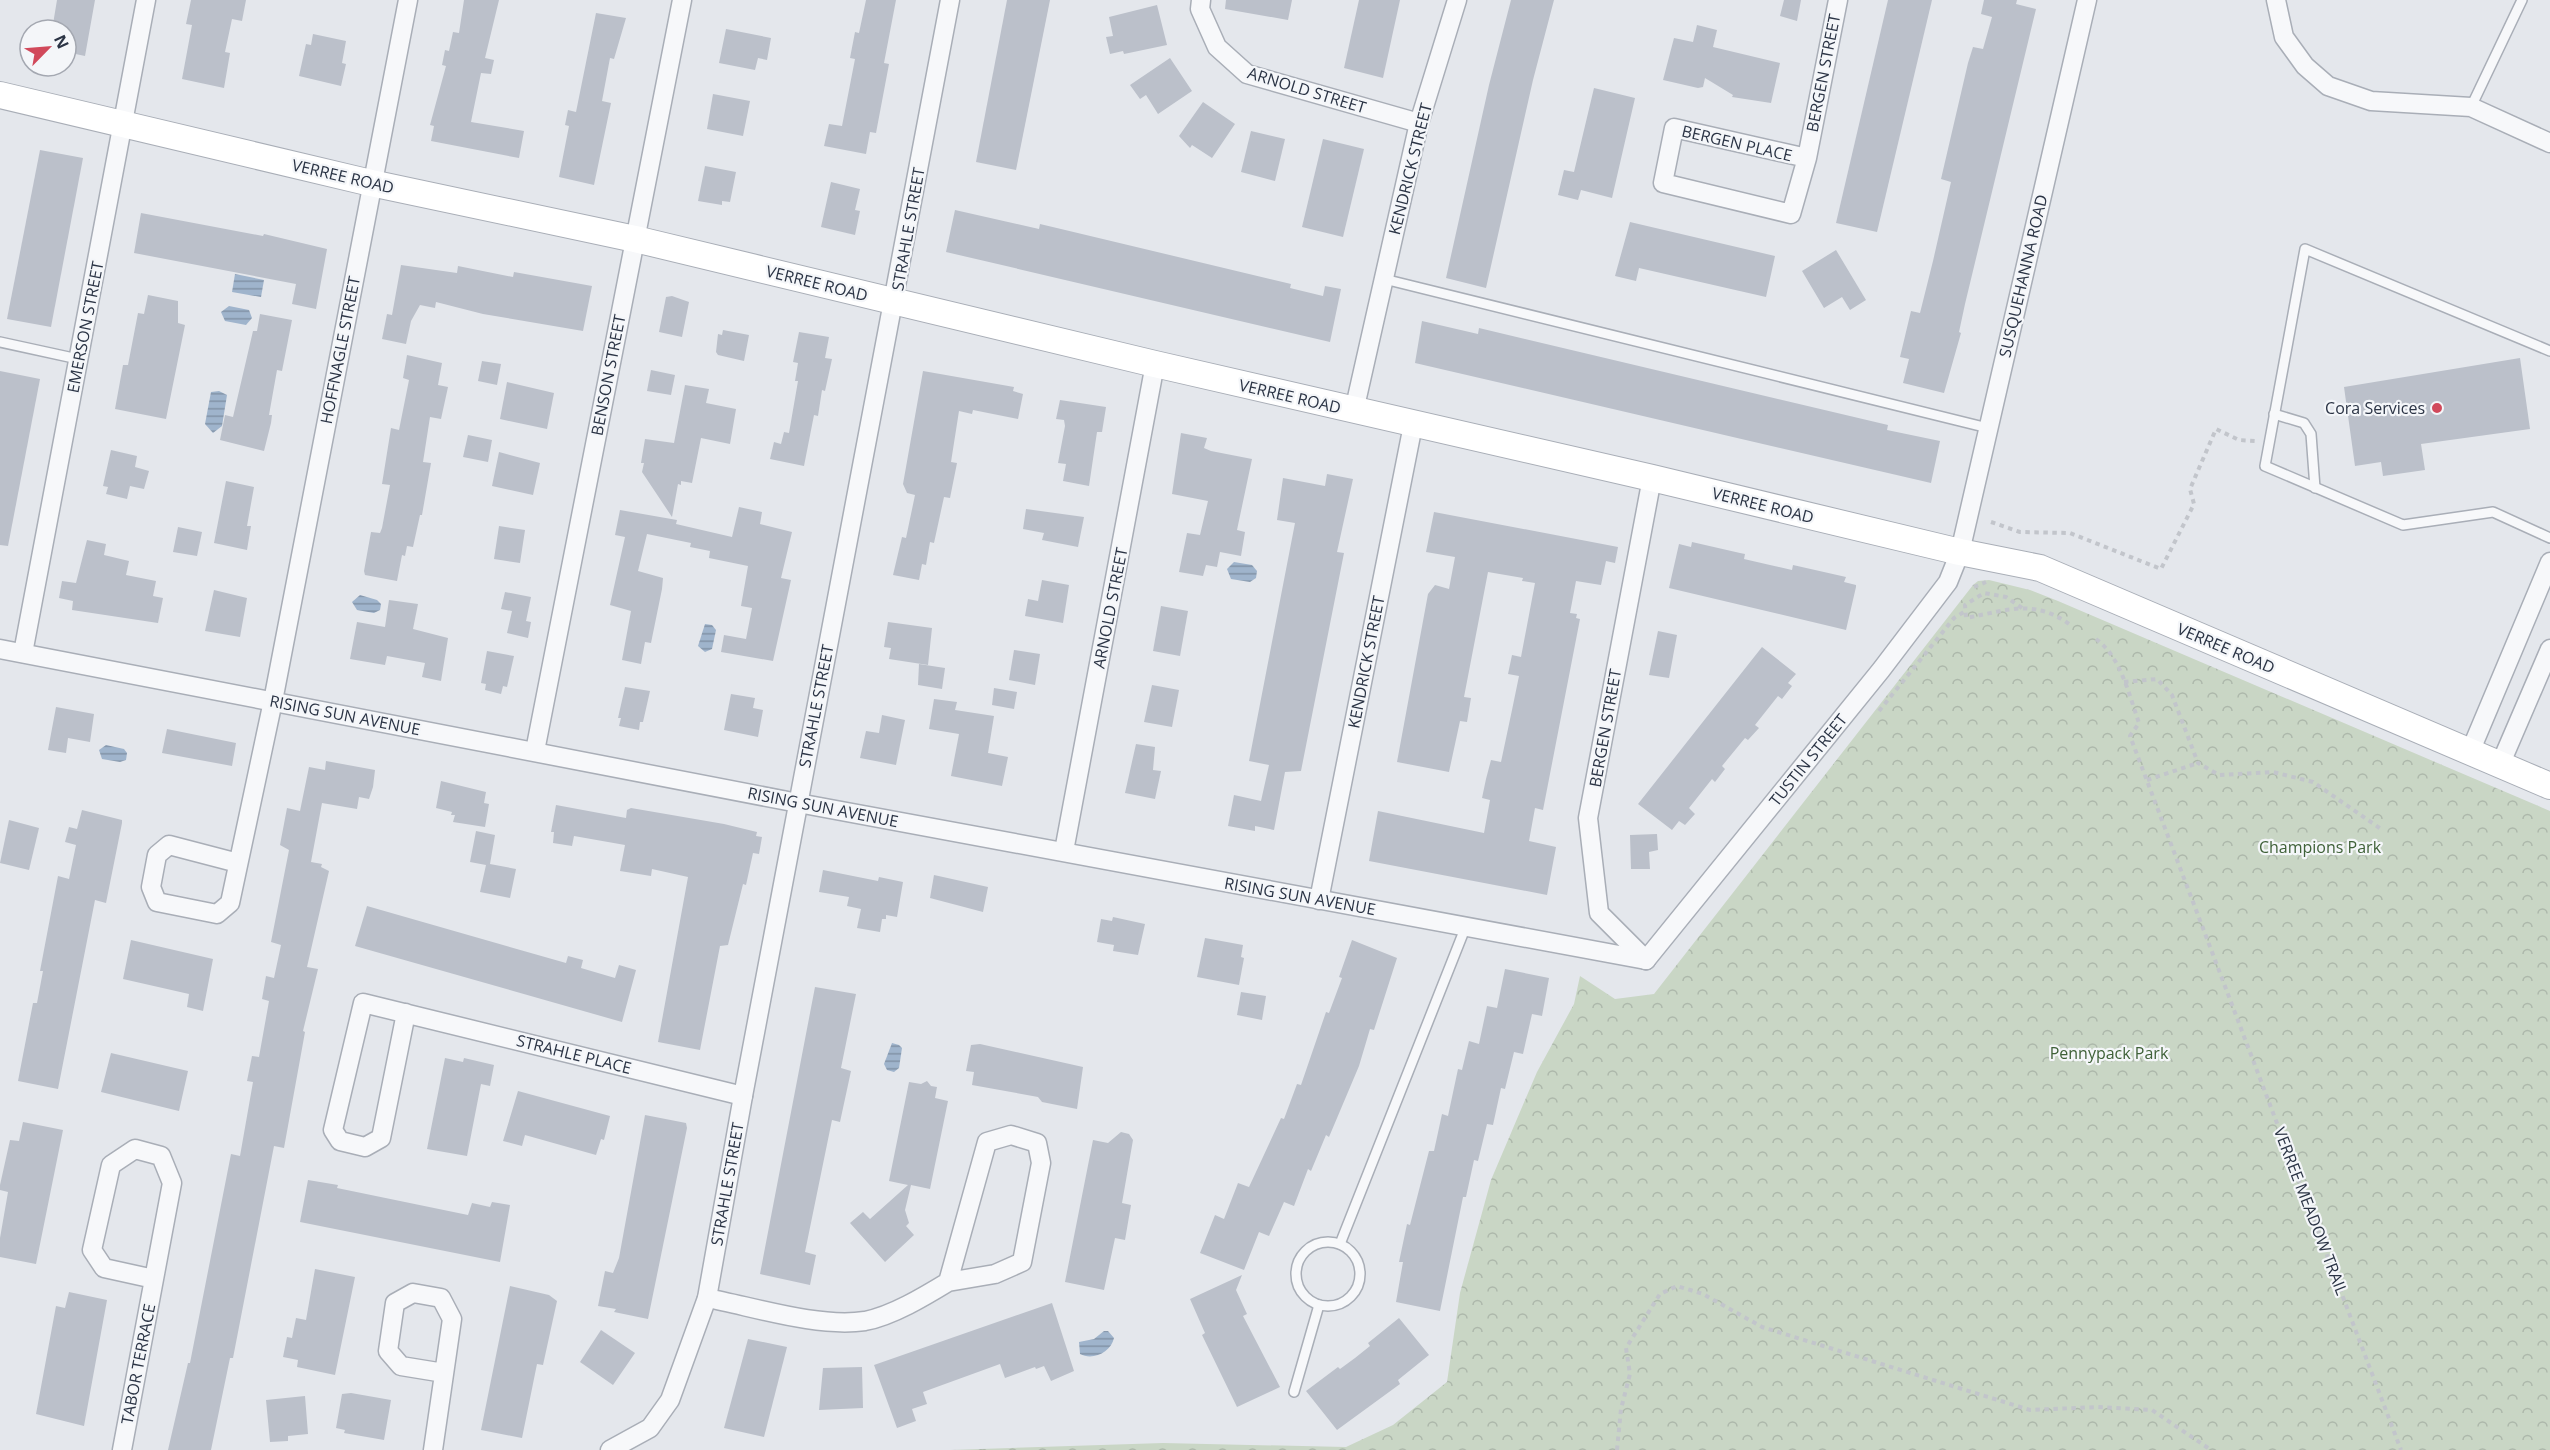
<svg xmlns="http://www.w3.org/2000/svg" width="2550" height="1450" font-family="'Open Sans',sans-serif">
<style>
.forest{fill:url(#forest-crowns)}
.water{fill:url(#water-rules)}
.building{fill:#bbc0ca}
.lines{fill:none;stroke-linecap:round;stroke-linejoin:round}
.lane-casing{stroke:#a9aeb7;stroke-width:12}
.street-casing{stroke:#a9aeb7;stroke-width:21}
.secondary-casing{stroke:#a9aeb7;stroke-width:28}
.path{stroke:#c2c5cb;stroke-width:4;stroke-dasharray:4.5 4.5;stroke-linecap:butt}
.lane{stroke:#f7f8fa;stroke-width:9}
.street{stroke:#f7f8fa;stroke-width:18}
.secondary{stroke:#fff;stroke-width:26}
.poi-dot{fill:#d1495b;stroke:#f4f6f9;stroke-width:2}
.labels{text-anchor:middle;stroke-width:4.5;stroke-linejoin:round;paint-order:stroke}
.street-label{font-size:16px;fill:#2b3445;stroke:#f4f6f9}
.poi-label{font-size:16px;fill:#2b3445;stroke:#f4f6f9;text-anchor:end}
.park-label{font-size:16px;fill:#3f6138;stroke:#f4f6f9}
</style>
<defs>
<pattern id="forest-crowns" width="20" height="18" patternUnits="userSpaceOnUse" patternTransform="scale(1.5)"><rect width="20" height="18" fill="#c9d6c5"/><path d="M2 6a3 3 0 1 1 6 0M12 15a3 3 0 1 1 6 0" fill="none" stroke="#adb8ab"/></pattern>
<pattern id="water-rules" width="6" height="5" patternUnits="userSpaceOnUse" patternTransform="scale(1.5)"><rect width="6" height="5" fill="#9fb4cc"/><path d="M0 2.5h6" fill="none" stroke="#8293a7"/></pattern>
</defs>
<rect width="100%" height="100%" fill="#e4e7ec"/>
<polygon class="forest" points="1989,580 2030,590 2058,601 2550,811 2550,1450 951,1450 1163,1443 1346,1447 1393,1425 1447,1382 1460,1293 1491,1180 1537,1072 1574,1004 1580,976 1615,999 1654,994 1973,585 1978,581"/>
<g class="water">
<polygon points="235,274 264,280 261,297 232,292"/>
<polygon points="229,306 249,310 252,318 246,325 225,321 221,312"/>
<polygon points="219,391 227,395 222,426 213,433 205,424 211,392"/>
<polygon points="1234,562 1252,565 1257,571 1256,578 1250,582 1231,579 1227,569"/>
<polygon points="360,595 377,600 381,604 380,610 374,613 357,610 352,602"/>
<polygon points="705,624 712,625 716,630 712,649 705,652 698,646"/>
<polygon points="106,745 124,749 127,753 126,760 120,762 102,759 99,750"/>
<polygon points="892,1043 899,1045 902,1048 899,1068 894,1072 887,1070 884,1064"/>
<path d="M1104,1331H1108L1114,1338C1111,1352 1093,1361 1080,1354L1079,1342L1094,1339Z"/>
</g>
<g class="building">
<polygon points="57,0 95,0 85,56 66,52 66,30 52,30"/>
<polygon points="191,0 246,0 242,21 232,19 225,52 230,53 224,88 182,79 192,25 186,24"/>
<polygon points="464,0 499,0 485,58 494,60 491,74 481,73 471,122 524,131 519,158 431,141 434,126 430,125 446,66 442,65 445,50 449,51 453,32 459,33"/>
<polygon points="866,0 896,0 884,63 889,64 876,133 870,132 866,154 824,146 829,124 842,126 855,59 850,58 855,32 859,33"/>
<polygon points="1007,0 1050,0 1016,170 976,162"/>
<polygon points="1226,0 1292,0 1288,20 1225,9"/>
<polygon points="1359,0 1400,0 1383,78 1344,68"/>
<polygon points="1511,0 1554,0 1533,80 1486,288 1446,278 1489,85"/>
<polygon points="1784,0 1801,0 1797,21 1780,16"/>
<polygon points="1888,0 1932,0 1877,232 1836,223"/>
<polygon points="1984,0 2017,0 2016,4 2036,9 1965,304 1959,332 1961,333 1944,393 1903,383 1909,359 1900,357 1911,311 1920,313 1933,261 1951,182 1941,179 1968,63 1973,47 1983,49 1992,17 1981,14"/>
<polygon points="1157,5 1167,45 1124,54 1123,51 1110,54 1106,37 1113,36 1109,17"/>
<polygon points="596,13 626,18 614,59 610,58 602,101 611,103 594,185 559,177 569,126 565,125 568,110 576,112"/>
<polygon points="1697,25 1717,30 1713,47 1780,63 1771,103 1732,97 1733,95 1705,78 1703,87 1698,88 1663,80 1674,38 1693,42"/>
<polygon points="726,29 771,38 767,60 758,58 755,70 719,63"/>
<polygon points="313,34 346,41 342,63 346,64 341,86 299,76 306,44 311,45"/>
<polygon points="1170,58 1192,91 1158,114 1146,95 1140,99 1130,85"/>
<polygon points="1594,88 1635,98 1612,198 1581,190 1578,200 1558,195 1564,170 1574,172"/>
<polygon points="713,94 750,101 743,136 707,129"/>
<polygon points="1203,102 1235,124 1212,158 1192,145 1190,148 1179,136"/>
<polygon points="1251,131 1285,139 1275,181 1241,172"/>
<polygon points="1323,139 1364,149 1343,237 1302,227"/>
<polygon points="40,150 83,158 51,327 7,319"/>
<polygon points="705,166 736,172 730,202 722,201 722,205 698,201"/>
<polygon points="831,182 860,189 855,210 860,211 855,235 821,227"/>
<polygon points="955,210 1039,229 1040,224 1061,229 1291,284 1290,288 1323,296 1325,286 1341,289 1330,342 946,252"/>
<polygon points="141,213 263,236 264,234 327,249 316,309 292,304 296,284 134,253"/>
<polygon points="1630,222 1775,256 1766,297 1639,268 1636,281 1615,276"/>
<polygon points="1836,250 1866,300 1850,310 1842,297 1824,308 1802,271"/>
<polygon points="401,265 457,273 458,266 513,277 514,272 592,286 583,331 483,314 436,302 435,308 420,305 411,321 406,344 382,339 387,314 392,315"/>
<polygon points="148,295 178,301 178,323 185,325 166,419 115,409 123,365 128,365 138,313 144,314"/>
<polygon points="672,296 689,302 682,337 659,332 666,297"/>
<polygon points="260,314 292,320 282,371 277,370 269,415 272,415 271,423 264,451 220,440 225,415 233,417 253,331 257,331"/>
<polygon points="1422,321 1478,334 1479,328 1888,425 1887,430 1940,441 1931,483 1415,363"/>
<polygon points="723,330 749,335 744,361 718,355 716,352 718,334 722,335"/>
<polygon points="799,332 829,337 825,358 832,359 825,391 822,390 818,416 814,415 804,466 770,459 774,442 781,444 784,432 789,433 798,381 795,381 798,363 793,362"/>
<polygon points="407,355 442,363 438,385 448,387 441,419 430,417 423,462 431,463 422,515 420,515 413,547 407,546 405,556 402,555 397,581 365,575 364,571 371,532 380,533 382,528 390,485 382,484 391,428 399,430 409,380 403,378"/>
<polygon points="2520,358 2530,429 2421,444 2425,470 2383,476 2381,462 2355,466 2344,387"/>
<polygon points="482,361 501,364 497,385 478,381"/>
<polygon points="651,370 675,375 671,395 647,391"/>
<polygon points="0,371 40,379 8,546 0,545"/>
<polygon points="923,371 1014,387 1013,391 1023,394 1018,419 973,410 972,414 959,411 951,462 957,463 950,498 944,497 934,543 930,542 926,565 922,564 919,580 893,575 902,537 906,538 915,495 907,493 903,484"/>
<polygon points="507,382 554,393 547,429 500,419"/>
<polygon points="685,385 709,389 706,403 736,409 730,444 701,438 692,483 681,481 681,485 678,484 672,517 642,472 644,463 641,463 645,439 674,443"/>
<polygon points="1060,400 1106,407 1102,432 1097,432 1089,486 1063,481 1066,464 1058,463 1065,426 1064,420 1056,419"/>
<polygon points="1181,433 1207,438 1204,448 1211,451 1252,459 1237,530 1245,532 1241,556 1220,552 1217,567 1206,565 1203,576 1179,572 1187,533 1200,535 1208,501 1172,494"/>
<polygon points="468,435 492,440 488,462 463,457"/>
<polygon points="111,450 137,456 135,467 149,471 144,489 130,486 127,499 106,494 108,487 103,486"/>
<polygon points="499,452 540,463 533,495 492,486"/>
<polygon points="1327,474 1353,479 1337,552 1344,553 1301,771 1285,772 1274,830 1255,826 1255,831 1228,826 1234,795 1261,801 1269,765 1249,761 1295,523 1277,520 1283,478 1325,486"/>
<polygon points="226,481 254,487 247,526 251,526 247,550 214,543"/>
<polygon points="739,507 762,512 760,524 792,532 781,578 791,580 773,661 721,652 724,635 746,639 752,608 741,606 748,566 709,558 710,551 690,547 691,543 647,534 638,571 663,578 662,589 651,643 645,642 641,664 622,660 631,611 610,605 625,537 615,535 620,510 677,520 676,524 732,537"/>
<polygon points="1026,509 1084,517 1078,547 1042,540 1044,533 1023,529"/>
<polygon points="1434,512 1618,547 1615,563 1606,561 1601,585 1576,581 1570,613 1577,614 1576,618 1580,619 1543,810 1535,808 1529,841 1556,847 1547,895 1369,861 1378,811 1484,833 1490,800 1482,798 1486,779 1491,760 1501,762 1512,710 1519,676 1508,674 1512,655 1521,657 1535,583 1522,581 1523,578 1488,572 1464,697 1471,698 1467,722 1460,721 1449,772 1397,762 1428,594 1435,585 1449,589 1455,557 1426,552"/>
<polygon points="499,526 525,530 520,563 494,559"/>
<polygon points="178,527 202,532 197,556 173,552"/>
<polygon points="87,540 106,544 104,555 129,561 126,575 156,581 153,596 163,598 158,623 72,610 73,601 59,598 62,581 76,583"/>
<polygon points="1692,542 1740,553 1745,554 1744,559 1770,565 1792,570 1793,565 1846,577 1844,582 1856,585 1856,587 1846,630 1669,588 1679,544 1691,547"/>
<polygon points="1042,580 1069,585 1063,623 1025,616 1028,599 1038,601"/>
<polygon points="214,590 247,598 240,637 205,631"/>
<polygon points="505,592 531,597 526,621 531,622 528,638 507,633 512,611 501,609"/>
<polygon points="389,600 418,604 413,629 448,638 441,681 422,677 425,663 387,656 385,665 350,659 357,622 385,627"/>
<polygon points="1161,606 1188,611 1180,656 1153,651"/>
<polygon points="888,622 932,628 928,665 889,659 891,648 884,647"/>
<polygon points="1658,631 1677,635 1669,678 1649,675"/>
<polygon points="1762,647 1796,674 1788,683 1792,686 1782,699 1778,696 1755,725 1759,728 1748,740 1745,738 1722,766 1725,769 1715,782 1712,779 1689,808 1695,814 1685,825 1679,821 1672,830 1638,804"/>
<polygon points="1014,650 1040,654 1035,685 1009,680"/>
<polygon points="487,651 514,656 507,687 503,686 501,694 485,690 486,684 481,683"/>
<polygon points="919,664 945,668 942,689 918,685"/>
<polygon points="1152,685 1179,690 1172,727 1144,722"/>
<polygon points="625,687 650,691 643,722 640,722 639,730 619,726 621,718 618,718"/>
<polygon points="994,688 1017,692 1014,709 992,705"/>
<polygon points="731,694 755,698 753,708 763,710 758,737 724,730"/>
<polygon points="934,699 957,702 955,710 994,716 988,753 1008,757 1002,786 951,776 959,734 929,729"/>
<polygon points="56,707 94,714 90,742 68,738 66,753 48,750"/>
<polygon points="882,715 905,720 896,765 860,758 866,731 879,733"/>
<polygon points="167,729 236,743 232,766 162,753"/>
<polygon points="1136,744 1155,747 1153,770 1161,771 1155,799 1125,793"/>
<polygon points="326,761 375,770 373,787 369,799 359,797 357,809 322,803 311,862 322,864 321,867 329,871 307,967 318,969 303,1031 305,1032 284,1148 274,1146 233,1358 230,1358 211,1450 168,1450 188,1363 190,1363 231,1154 240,1156 253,1082 247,1081 252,1056 259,1057 269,1001 262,999 266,976 274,978 281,945 271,942 289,850 280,845 287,808 300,811 309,767 325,770"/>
<polygon points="441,781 486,792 484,803 489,804 485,827 453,822 455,815 451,815 452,812 436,808"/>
<polygon points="556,805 626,818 627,810 631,808 724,824 757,832 756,836 762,837 759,854 753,853 746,885 743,884 728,945 720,946 700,1050 658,1042 688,877 652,869 651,876 620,871 625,845 574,836 572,846 553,843 554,832 551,832"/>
<polygon points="82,810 122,820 122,823 106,903 95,900 58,1089 18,1081 33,1003 37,1003 43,971 40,971 58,876 69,879 76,845 65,842 69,827 77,829"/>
<polygon points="9,820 39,828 29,870 0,863"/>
<polygon points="476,831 495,835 490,864 516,869 510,898 480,892 486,865 470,862"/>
<polygon points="1657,834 1658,850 1649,852 1650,869 1631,869 1630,835"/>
<polygon points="823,870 878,881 879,877 903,882 897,917 886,915 886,919 882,919 880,932 857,928 861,909 847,906 849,897 819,892"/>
<polygon points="934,875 988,887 983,912 930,898"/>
<polygon points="367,906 566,963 568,956 583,960 581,968 615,978 619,965 636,970 622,1022 355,946"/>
<polygon points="1113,917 1145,924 1138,955 1113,951 1114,945 1097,942 1101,919 1112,921"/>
<polygon points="1205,938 1243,945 1241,957 1244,958 1239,985 1197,977"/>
<polygon points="131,940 213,959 203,1011 187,1007 189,994 123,979"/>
<polygon points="1352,940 1397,958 1374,1030 1370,1029 1359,1066 1329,1137 1326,1135 1311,1171 1308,1169 1294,1206 1284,1202 1269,1236 1259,1232 1244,1270 1200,1253 1215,1215 1224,1219 1238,1183 1249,1187 1281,1118 1284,1119 1297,1084 1301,1085 1326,1012 1329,1013 1342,978 1339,977"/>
<polygon points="1505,969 1549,978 1542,1016 1532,1014 1523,1054 1514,1052 1505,1089 1501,1088 1493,1125 1487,1124 1478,1161 1474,1160 1466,1197 1463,1197 1440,1311 1396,1302 1403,1262 1399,1262 1407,1224 1410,1225 1429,1151 1434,1151 1442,1114 1448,1116 1458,1069 1462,1070 1469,1041 1479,1044 1487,1006 1497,1008"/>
<polygon points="815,987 856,994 841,1068 851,1071 840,1122 832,1120 805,1252 816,1255 810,1285 760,1274"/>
<polygon points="1241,992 1266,996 1262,1020 1237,1015"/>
<polygon points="980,1044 1083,1067 1077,1109 1042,1102 1038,1097 972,1085 974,1072 966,1071 971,1045"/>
<polygon points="111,1053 188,1071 179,1111 101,1092"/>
<polygon points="445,1058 463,1062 464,1058 494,1065 490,1086 481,1084 467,1156 427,1149"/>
<polygon points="927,1081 931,1086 937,1087 935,1098 948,1101 930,1189 911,1185 905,1210 909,1223 906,1226 914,1235 885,1262 850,1223 863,1212 870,1219 908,1185 889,1181 909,1082 921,1084"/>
<polygon points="518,1091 610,1116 604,1140 601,1139 596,1155 525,1135 522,1146 503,1141"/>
<polygon points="645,1115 686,1123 687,1128 648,1319 614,1312 616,1309 598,1306 605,1271 613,1273 619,1258"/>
<polygon points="23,1122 63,1130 36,1264 0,1257 0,1238 8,1192 0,1190 0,1185 10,1140 19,1141"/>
<polygon points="1121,1132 1129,1134 1133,1140 1122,1203 1131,1205 1125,1240 1115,1238 1104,1290 1065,1282 1093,1140 1108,1143"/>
<polygon points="308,1180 338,1185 337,1188 468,1215 472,1203 490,1207 492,1202 510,1205 500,1262 300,1222"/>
<polygon points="315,1269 355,1277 335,1375 297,1367 298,1360 283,1357 287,1337 292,1338 296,1318 306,1320"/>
<polygon points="1242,1275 1236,1290 1247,1314 1243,1316 1280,1387 1237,1407 1202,1335 1205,1333 1190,1299"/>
<polygon points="510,1286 549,1295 557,1301 543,1365 537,1364 522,1438 481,1430"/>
<polygon points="69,1292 107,1300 84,1426 36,1414 56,1306 65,1308"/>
<polygon points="1052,1303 1074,1371 1051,1381 1044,1366 1036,1369 1035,1367 1005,1378 1000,1364 923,1392 927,1404 912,1409 916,1421 897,1428 874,1365"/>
<polygon points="1399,1318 1429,1355 1398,1380 1400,1384 1337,1430 1306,1391 1338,1367 1340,1369 1355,1358 1370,1346 1368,1343"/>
<polygon points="601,1330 635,1353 613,1385 580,1362"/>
<polygon points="748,1339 787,1347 764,1437 724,1428"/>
<polygon points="862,1367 863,1408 819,1410 823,1368"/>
<polygon points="351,1393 391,1400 384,1440 344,1433 345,1430 336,1428 342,1394"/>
<polygon points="305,1396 308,1434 288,1436 288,1441 270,1442 266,1400"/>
</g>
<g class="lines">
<defs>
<g id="lane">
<polyline points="2471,107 2522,0"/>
<polyline points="1384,279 1988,428"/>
<polyline points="0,342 78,359"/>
<polyline points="2550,351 2305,249 2265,466 2403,525 2493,512 2550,538"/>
<polyline points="2274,414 2304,423 2311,434 2315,488"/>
<circle cx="1328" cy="1274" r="32"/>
<polyline points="1340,1244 1466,926"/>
<polyline points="1294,1392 1319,1305"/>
</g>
<g id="street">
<polyline points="1201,0 1200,9 1217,47 1247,74 1419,123"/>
<polyline points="2276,0 2284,37 2305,66 2328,86 2371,101 2471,107 2550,143"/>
<polyline points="1807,158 1674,128 1663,183 1791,214 1807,158 1838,0"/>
<polyline points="1354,411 1419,123 1457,0"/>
<polyline points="0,649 798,803 1646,960"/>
<polyline points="23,653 146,0"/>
<polyline points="535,751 682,0"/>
<polyline points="2470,752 2550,562"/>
<polyline points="2500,765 2550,649"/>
<polyline points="1064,851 1155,364"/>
<polyline points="238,863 169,845 157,855 151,887 157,902 217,914 230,903 273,701 408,0"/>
<polyline points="1319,900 1413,425"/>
<polyline points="1646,960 1881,670 1948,582 1960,552 2087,0"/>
<polyline points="1646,960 1599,913 1588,818 1652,478"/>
<polyline points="406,1013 381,1138 365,1147 340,1141 333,1130 363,1003 743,1096"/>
<path d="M707,1298C754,1307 818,1328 865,1321C892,1316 925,1296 948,1282L987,1142L1011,1135L1037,1143L1041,1163L1022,1262L995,1274L948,1282"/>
<polyline points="122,1450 172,1183 161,1156 135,1149 111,1165 92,1250 104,1268 154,1279"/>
<polyline points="433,1450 452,1319 441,1298 413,1293 395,1303 388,1351 401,1366 444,1373"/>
<polyline points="610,1450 650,1428 670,1400 707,1298 743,1096 950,0"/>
</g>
<polyline id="secondary" points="0,95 371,183 635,239 1155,364 1652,478 1960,552 2040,568 2550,786"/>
</defs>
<use href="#lane" class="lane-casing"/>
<use href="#street" class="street-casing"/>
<use href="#secondary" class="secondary-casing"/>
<g class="path">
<polyline points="1991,522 2020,532 2070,533 2161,569 2194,504 2190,489 2216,429 2239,440 2256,441"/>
<polyline points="1974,587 1986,582"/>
<path d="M2022,608L2006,597L1984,593L1965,605L1966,618C2009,610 2034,598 2072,626"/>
<path d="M2096,639C2121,657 2129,695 2139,723L2130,736L2401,1450"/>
<polyline points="2124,682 2157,679 2172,695 2198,763 2219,775 2273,772 2313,782 2381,829"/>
<polyline points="1879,711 1954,618 1964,612"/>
<polyline points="2147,780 2198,763"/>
<polyline points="1617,1450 1621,1409 1630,1374 1626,1348 1660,1294 1677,1286 1703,1294 1762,1327 2030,1410 2098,1407 2152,1410 2211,1450"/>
</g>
<use href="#lane" class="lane"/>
<use href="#street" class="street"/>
<use href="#secondary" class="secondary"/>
</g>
<circle class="poi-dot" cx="2437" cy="408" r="6"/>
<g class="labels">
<g class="street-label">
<text transform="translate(1823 73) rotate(-79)" y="6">BERGEN STREET</text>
<text transform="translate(1307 90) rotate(17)" y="6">ARNOLD STREET</text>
<text transform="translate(1737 143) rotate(13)" y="6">BERGEN PLACE</text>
<text transform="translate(1410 169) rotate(-76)" y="6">KENDRICK STREET</text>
<text transform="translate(343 176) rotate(13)" y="6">VERREE ROAD</text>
<text transform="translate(908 229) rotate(-80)" y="6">STRAHLE STREET</text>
<text transform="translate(2023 276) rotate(-77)" y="6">SUSQUEHANNA ROAD</text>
<text transform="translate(817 283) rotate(14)" y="6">VERREE ROAD</text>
<text transform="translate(85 327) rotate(-79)" y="6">EMERSON STREET</text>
<text transform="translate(340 350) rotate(-79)" y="6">HOFFNAGLE STREET</text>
<text transform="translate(608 375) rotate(-79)" y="6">BENSON STREET</text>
<text transform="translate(1290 396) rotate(13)" y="6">VERREE ROAD</text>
<text transform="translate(1763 505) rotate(14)" y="6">VERREE ROAD</text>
<text transform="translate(1110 608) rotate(-79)" y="6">ARNOLD STREET</text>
<text transform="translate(2226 648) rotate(23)" y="6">VERREE ROAD</text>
<text transform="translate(1366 662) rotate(-79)" y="6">KENDRICK STREET</text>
<text transform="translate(816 706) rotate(-79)" y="6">STRAHLE STREET</text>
<text transform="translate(345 715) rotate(11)" y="6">RISING SUN AVENUE</text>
<text transform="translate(1605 728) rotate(-80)" y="6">BERGEN STREET</text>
<text transform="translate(1808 760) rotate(-51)" y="6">TUSTIN STREET</text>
<text transform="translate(823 807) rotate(11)" y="6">RISING SUN AVENUE</text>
<text transform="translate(1300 896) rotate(10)" y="6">RISING SUN AVENUE</text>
<text transform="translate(574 1054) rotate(14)" y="6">STRAHLE PLACE</text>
<text transform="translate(727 1184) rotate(-80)" y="6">STRAHLE STREET</text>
<text transform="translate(2311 1211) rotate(69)" y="6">VERREE MEADOW TRAIL</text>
<text transform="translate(138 1364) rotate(-79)" y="6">TABOR TERRACE</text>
</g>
<g class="poi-label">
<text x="2425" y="414">Cora Services</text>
</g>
<g class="park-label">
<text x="2320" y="853">Champions Park</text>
<text x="2109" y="1059">Pennypack Park</text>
</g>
</g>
<g transform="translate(48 48) rotate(65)"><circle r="28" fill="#f4f6f9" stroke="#a4a8b1" stroke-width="1.5"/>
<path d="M0-4.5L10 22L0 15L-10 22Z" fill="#d1495b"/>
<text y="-9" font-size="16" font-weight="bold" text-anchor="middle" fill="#2b3445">N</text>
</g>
</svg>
